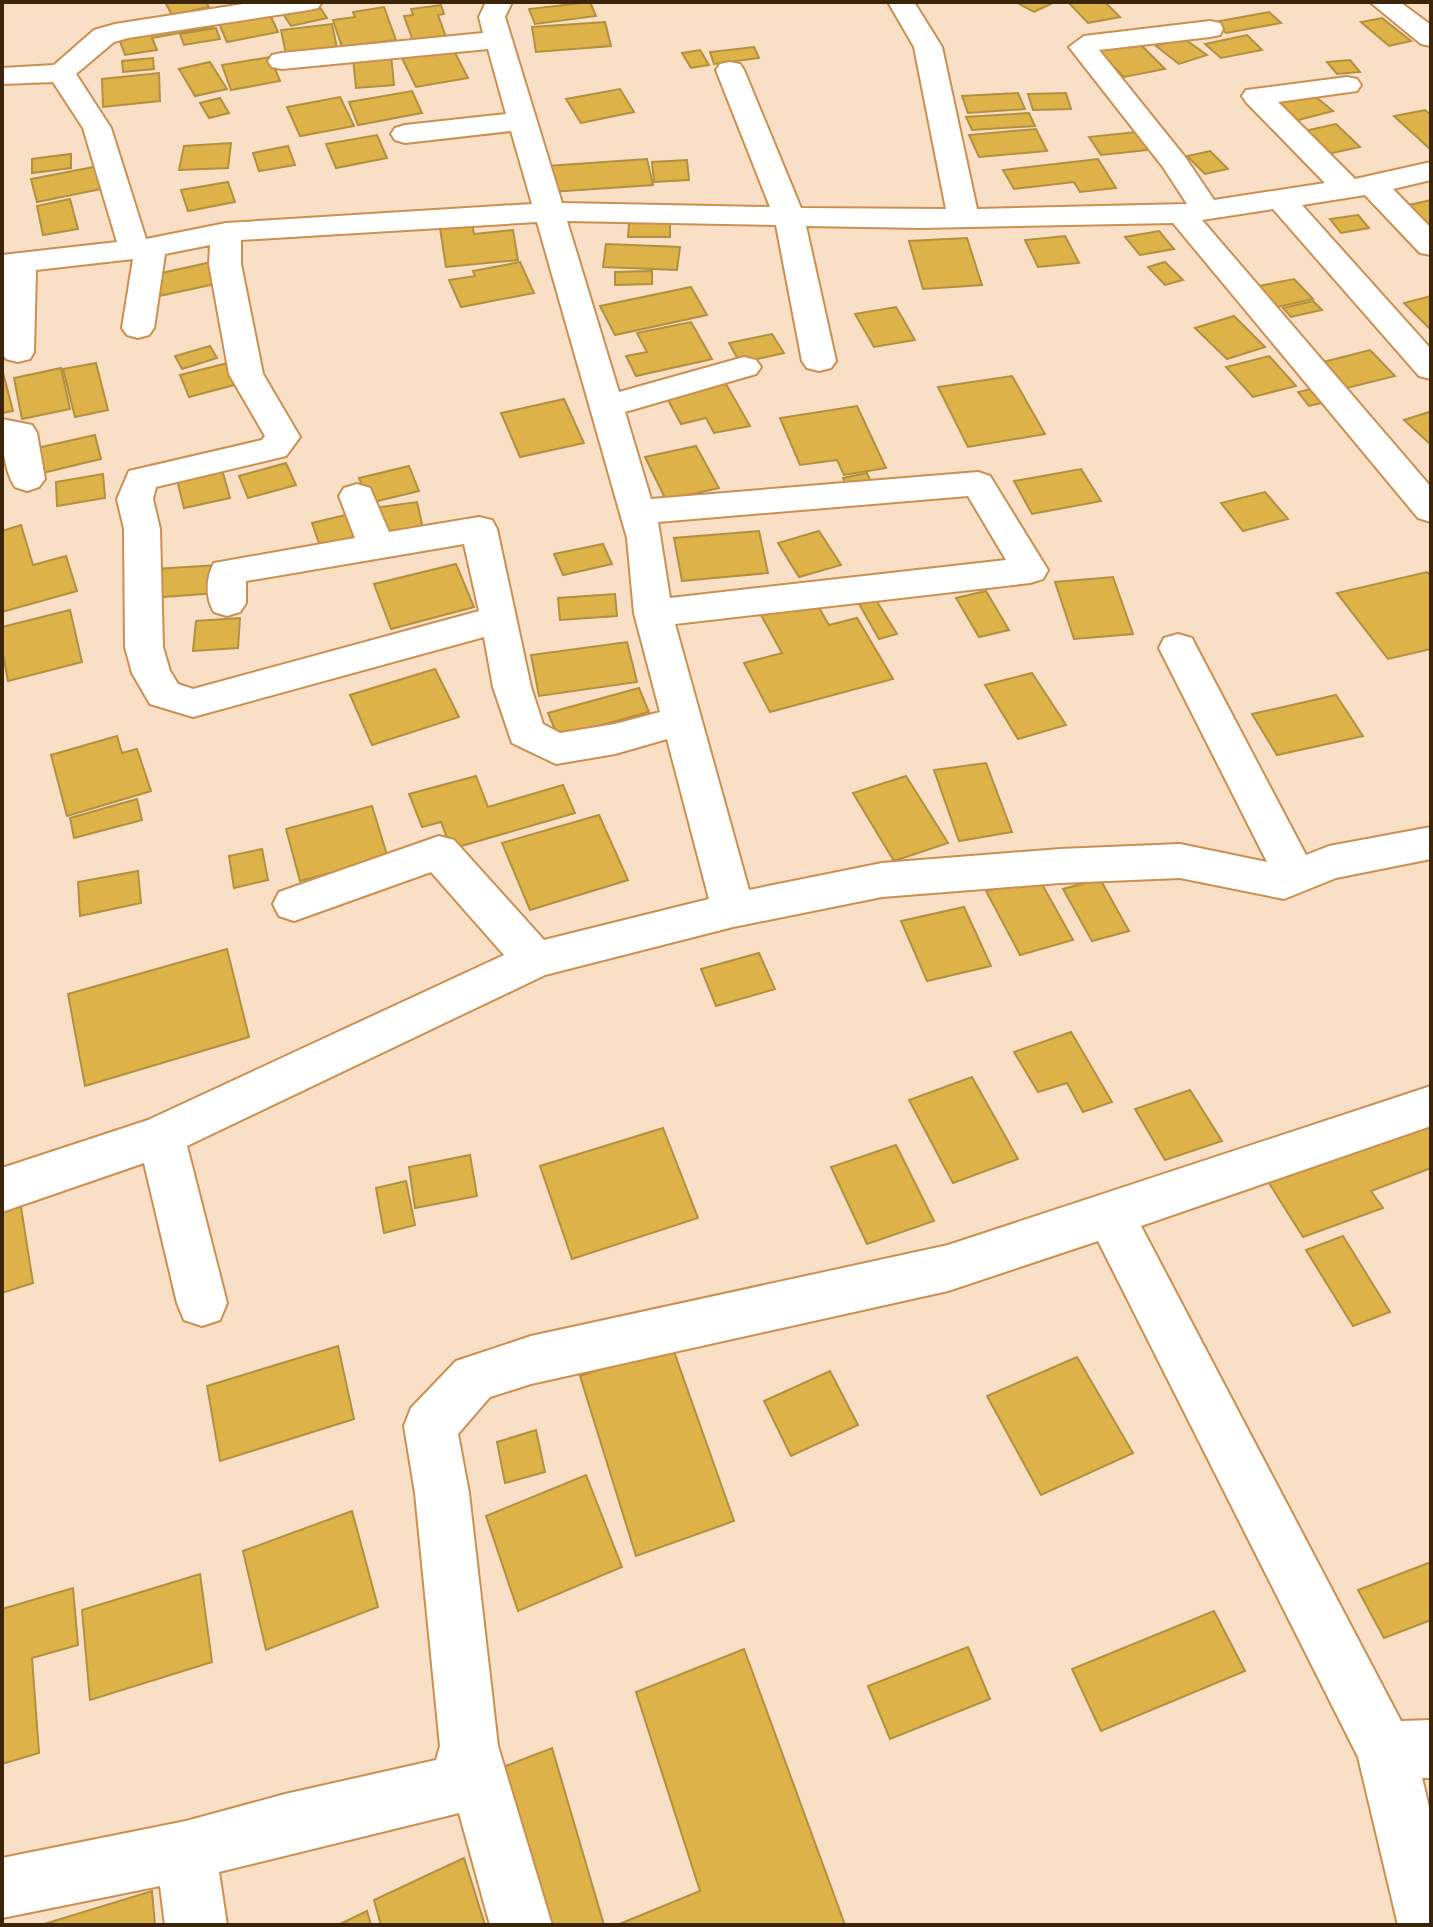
<svg xmlns="http://www.w3.org/2000/svg" width="1433" height="1927" font-family="Helvetica,sans-serif">
<style>
.building{fill:#ddb249;stroke:#b2903f;stroke-width:2}
.lines{fill:none;stroke-linecap:round;stroke-linejoin:round}
.minor-casing{stroke:#cb9050;stroke-width:4}
.minor{fill:#fff;fill-rule:evenodd}
</style>
<rect width="100%" height="100%" fill="#f8dfc6"/>
<g class="building">
<polygon points="165,2 206,2 209,7 172,15"/>
<polygon points="590,2 596,16 535,24 529,9"/>
<polygon points="1016,2 1052,2 1053,3 1034,12"/>
<polygon points="1068,2 1105,2 1120,17 1088,23"/>
<polygon points="317,3 327,18 291,26 281,11"/>
<polygon points="441,5 444,14 438,15 446,37 413,41 404,16 413,15 411,9"/>
<polygon points="384,7 396,40 342,47 333,20 355,17 353,12"/>
<polygon points="268,10 278,32 227,42 217,19"/>
<polygon points="1269,12 1281,23 1226,33 1214,22"/>
<polygon points="209,18 213,27 152,38 157,50 125,55 117,33"/>
<polygon points="1382,18 1411,41 1389,46 1361,22"/>
<polygon points="605,22 611,46 536,52 532,27"/>
<polygon points="332,24 337,48 286,54 281,30"/>
<polygon points="216,28 220,39 184,45 180,34"/>
<polygon points="1247,35 1262,50 1221,58 1205,44"/>
<polygon points="1183,38 1207,55 1179,64 1156,46"/>
<polygon points="1137,41 1165,69 1124,77 1097,49"/>
<polygon points="754,47 759,58 714,64 710,52"/>
<polygon points="453,49 468,78 416,87 402,58"/>
<polygon points="700,50 709,65 691,68 682,53"/>
<polygon points="391,55 394,85 356,88 353,58"/>
<polygon points="270,57 280,81 231,90 222,65"/>
<polygon points="153,58 154,69 123,72 122,61"/>
<polygon points="1350,60 1360,72 1337,74 1327,62"/>
<polygon points="210,62 227,89 195,96 179,69"/>
<polygon points="159,73 160,101 103,107 102,79"/>
<polygon points="620,89 634,112 581,123 566,99"/>
<polygon points="412,91 422,113 358,125 349,102"/>
<polygon points="1018,93 1025,109 968,113 962,96"/>
<polygon points="1066,93 1071,109 1033,110 1028,94"/>
<polygon points="1311,93 1333,111 1295,121 1273,103"/>
<polygon points="340,97 354,126 300,136 287,107"/>
<polygon points="220,98 229,113 209,118 200,103"/>
<polygon points="1425,110 1431,115 1431,150 1394,116"/>
<polygon points="1029,113 1035,126 972,130 966,117"/>
<polygon points="1336,124 1360,147 1328,154 1304,131"/>
<polygon points="1036,129 1047,151 979,157 969,135"/>
<polygon points="1136,132 1148,150 1101,155 1089,137"/>
<polygon points="377,135 387,158 336,168 326,144"/>
<polygon points="231,143 228,168 179,170 184,146"/>
<polygon points="288,146 295,165 259,171 253,153"/>
<polygon points="1210,151 1228,169 1205,174 1187,156"/>
<polygon points="71,154 71,168 32,173 32,159"/>
<polygon points="647,159 653,185 551,192 547,166"/>
<polygon points="1098,159 1116,188 1080,192 1074,182 1014,189 1003,170"/>
<polygon points="687,160 689,180 654,182 652,162"/>
<polygon points="99,166 106,188 37,202 31,179"/>
<polygon points="228,182 235,202 188,211 181,190"/>
<polygon points="70,199 78,229 43,235 37,206"/>
<polygon points="1431,200 1431,231 1404,206"/>
<polygon points="1358,215 1369,228 1341,233 1330,219"/>
<polygon points="670,222 670,237 628,237 629,223"/>
<polygon points="472,224 474,234 513,230 518,260 446,267 440,228"/>
<polygon points="1159,231 1174,249 1140,255 1125,237"/>
<polygon points="1065,236 1079,263 1038,267 1025,240"/>
<polygon points="967,238 982,285 923,289 909,241"/>
<polygon points="606,244 680,247 677,270 603,267"/>
<polygon points="212,262 220,283 159,296 152,275"/>
<polygon points="520,262 534,293 461,307 449,280 475,276 473,271"/>
<polygon points="1165,262 1183,280 1165,285 1148,267"/>
<polygon points="652,271 652,284 615,285 615,272"/>
<polygon points="1294,279 1313,299 1278,307 1259,286"/>
<polygon points="691,287 707,315 615,335 600,306"/>
<polygon points="1431,296 1431,330 1404,303"/>
<polygon points="1313,301 1322,310 1291,317 1283,308"/>
<polygon points="896,307 915,340 874,347 855,314"/>
<polygon points="1234,316 1265,347 1227,359 1195,328"/>
<polygon points="691,322 712,359 636,376 626,356 647,352 637,333"/>
<polygon points="772,334 784,353 740,363 729,343"/>
<polygon points="210,346 217,358 182,369 175,356"/>
<polygon points="1370,350 1395,376 1339,390 1315,364"/>
<polygon points="1269,356 1296,386 1253,397 1226,367"/>
<polygon points="96,363 108,410 75,417 63,369"/>
<polygon points="228,363 238,384 189,397 180,375"/>
<polygon points="61,368 70,409 22,419 14,378"/>
<polygon points="2,369 13,411 2,413"/>
<polygon points="1012,376 1045,434 968,447 938,387"/>
<polygon points="726,384 750,426 714,433 706,418 681,424 666,396"/>
<polygon points="1310,389 1322,403 1309,406 1298,392"/>
<polygon points="564,399 584,443 520,457 501,413"/>
<polygon points="857,406 886,468 844,475 837,460 800,465 780,418"/>
<polygon points="1429,412 1431,414 1431,445 1404,420"/>
<polygon points="95,435 101,459 34,475 28,450"/>
<polygon points="696,446 719,488 666,500 645,457"/>
<polygon points="286,463 296,485 248,498 239,476"/>
<polygon points="221,466 230,498 184,508 176,476"/>
<polygon points="409,466 419,491 369,503 359,478"/>
<polygon points="1081,469 1101,501 1032,514 1014,481"/>
<polygon points="867,473 872,485 848,490 843,478"/>
<polygon points="103,474 105,498 57,506 56,482"/>
<polygon points="1265,492 1288,519 1243,531 1221,503"/>
<polygon points="417,502 424,533 379,540 373,508"/>
<polygon points="354,513 364,539 321,549 312,523"/>
<polygon points="21,525 33,565 66,556 77,591 2,612 2,531"/>
<polygon points="759,531 768,573 682,581 674,538"/>
<polygon points="819,531 841,565 799,577 778,543"/>
<polygon points="603,544 612,564 563,575 554,554"/>
<polygon points="456,564 474,607 391,629 374,584"/>
<polygon points="218,565 216,593 152,598 155,569"/>
<polygon points="1427,572 1431,576 1431,649 1388,659 1337,593"/>
<polygon points="1113,577 1133,634 1074,639 1055,582"/>
<polygon points="986,591 1009,630 979,637 956,598"/>
<polygon points="615,594 617,616 560,620 558,598"/>
<polygon points="876,600 897,634 879,639 859,604"/>
<polygon points="815,601 829,625 857,618 893,679 770,712 744,663 782,653 761,615"/>
<polygon points="70,610 82,662 8,681 2,649 2,627"/>
<polygon points="240,618 238,648 193,651 196,621"/>
<polygon points="627,642 637,682 539,696 531,655"/>
<polygon points="435,669 459,717 372,745 350,695"/>
<polygon points="1032,673 1066,725 1018,739 985,685"/>
<polygon points="639,688 649,712 558,737 548,713"/>
<polygon points="1336,695 1363,736 1277,755 1252,714"/>
<polygon points="117,736 122,753 137,749 151,791 67,816 51,755"/>
<polygon points="986,763 1012,832 959,841 934,770"/>
<polygon points="476,776 488,807 563,785 575,813 451,849 441,822 422,827 409,794"/>
<polygon points="906,776 948,843 894,861 853,793"/>
<polygon points="137,799 142,820 74,838 70,818"/>
<polygon points="372,806 388,858 300,881 286,829"/>
<polygon points="599,815 628,880 530,910 502,843"/>
<polygon points="262,849 268,880 234,888 229,856"/>
<polygon points="138,871 141,903 80,916 78,882"/>
<polygon points="1038,877 1073,940 1020,955 986,891"/>
<polygon points="1100,879 1129,931 1092,941 1063,889"/>
<polygon points="964,907 991,966 927,981 901,921"/>
<polygon points="227,949 249,1037 85,1086 68,994"/>
<polygon points="759,953 775,989 716,1006 701,969"/>
<polygon points="1071,1032 1112,1102 1083,1112 1067,1083 1038,1092 1014,1052"/>
<polygon points="972,1077 1018,1159 953,1183 909,1100"/>
<polygon points="1190,1090 1222,1141 1165,1160 1135,1109"/>
<polygon points="1431,1120 1431,1168 1371,1191 1383,1208 1303,1237 1267,1180"/>
<polygon points="663,1128 698,1218 572,1259 540,1166"/>
<polygon points="896,1145 934,1221 867,1244 831,1167"/>
<polygon points="470,1155 477,1196 415,1208 409,1167"/>
<polygon points="406,1181 415,1225 384,1233 376,1188"/>
<polygon points="20,1201 33,1283 2,1293 2,1207"/>
<polygon points="1343,1236 1390,1312 1353,1326 1306,1250"/>
<polygon points="338,1346 354,1419 220,1461 207,1386"/>
<polygon points="672,1346 734,1521 636,1556 580,1376"/>
<polygon points="1077,1357 1133,1453 1041,1495 987,1396"/>
<polygon points="830,1371 858,1425 791,1456 764,1401"/>
<polygon points="536,1430 545,1472 505,1483 497,1442"/>
<polygon points="586,1475 622,1567 518,1611 486,1516"/>
<polygon points="352,1511 378,1607 266,1650 243,1551"/>
<polygon points="1431,1562 1431,1620 1384,1638 1358,1590"/>
<polygon points="200,1574 212,1662 90,1700 82,1610"/>
<polygon points="73,1588 78,1645 32,1658 39,1753 2,1764 2,1609"/>
<polygon points="1214,1611 1245,1671 1101,1731 1072,1669"/>
<polygon points="968,1647 990,1699 890,1739 868,1686"/>
<polygon points="744,1649 845,1925 617,1925 700,1891 636,1692"/>
<polygon points="552,1748 604,1925 546,1925 503,1767"/>
<polygon points="464,1858 485,1925 381,1925 374,1900"/>
<polygon points="152,1891 155,1925 41,1925"/>
<polygon points="367,1911 371,1925 338,1925"/>
</g>
<g class="lines">
<defs>
<g id="minor">
<path d="M256,2H322L318,8L309,10L128,38L114,42L76,74L111,128L146,239L226,223L532,204L511,131L405,143L395,140L391,134L395,128L405,125L506,114L488,49L282,69L272,67L268,61L272,55L282,53L483,33L479,17L486,2H512L505,17L562,203L770,207L716,70L720,64L730,62L740,64L744,70L801,208L946,209L914,47L888,2H914L942,47L977,209L1187,204L1163,167L1069,47L1084,36L1210,21L1220,23L1223,29L1220,35L1210,37L1099,50L1185,157L1214,200L1325,183L1246,102L1242,96L1246,90L1347,77L1357,79L1361,85L1357,91L1278,102L1355,179L1431,162V180L1393,189L1431,228V255L1420,253L1365,195L1302,205L1431,349V379L1419,376L1273,209L1202,220L1431,487V522L1418,518L1173,223L921,228L806,226L836,361L831,368L819,371L807,368L802,361L776,225L567,221L619,392L744,357L756,360L761,367L756,374L625,412L651,499L978,472L990,476L1048,570L1043,579L1030,583L675,624L749,890L882,863L1060,849L1180,844L1267,862L1159,648L1164,638L1178,634L1192,638L1197,648L1306,855L1329,846L1431,827V859L1336,878L1284,899L1180,878L1060,883L882,897L733,927L545,975L187,1146L227,1303L220,1320L202,1326L184,1320L177,1303L144,1163L2,1212V1168L148,1120L504,955L431,872L294,921L279,916L273,904L279,892L439,836L454,840L544,940L709,899L667,739L615,754L556,764L512,743L493,687L484,637L193,717L150,704L132,673L125,647L124,529L117,499L129,471L262,440L265,436L229,374L209,264L210,245L165,254L154,328L149,335L138,338L127,335L122,328L133,259L36,270L34,352L30,359L18,362L6,359L2,353V255L117,242L83,128L53,82L2,84V68L54,65L94,30L115,24ZM537,222L627,538L634,613L660,712L615,724L560,733L543,724L531,687L497,529L492,520L479,517L389,532L370,488L357,484L344,488L339,496L355,538L214,563C206,577 205,598 214,612L227,616L240,612L246,603V581L464,544L479,611L193,689L178,684L170,671L163,647L160,529L153,499L156,487L286,456L300,437L263,374L241,264V240ZM968,496L1006,560L670,598L658,522Z"/>
<polygon points="1370,2 1400,2 1431,25 1431,46 1421,44"/>
<path d="M2,419L32,425L37,433L45,479L39,487L27,491L15,487C3,469 2,440 2,419Z"/>
<polygon points="1431,1086 1431,1126 1141,1226 1401,1721 1431,1720 1431,1778 1422,1778 1431,1815 1431,1925 1398,1925 1358,1757 1098,1241 948,1291 531,1384 490,1397 458,1434 469,1493 498,1746 552,1925 490,1925 459,1813 219,1872 227,1925 165,1925 160,1886 2,1918 2,1858 186,1821 285,1794 436,1760 440,1746 415,1493 404,1426 411,1408 456,1361 531,1336 948,1245"/>
</g>
</defs>
<use href="#minor" class="minor-casing"/>
<use href="#minor" class="minor"/>
</g>
<rect width="1433" height="1927" fill="none" stroke="#3b2408" stroke-width="8"/>
</svg>
